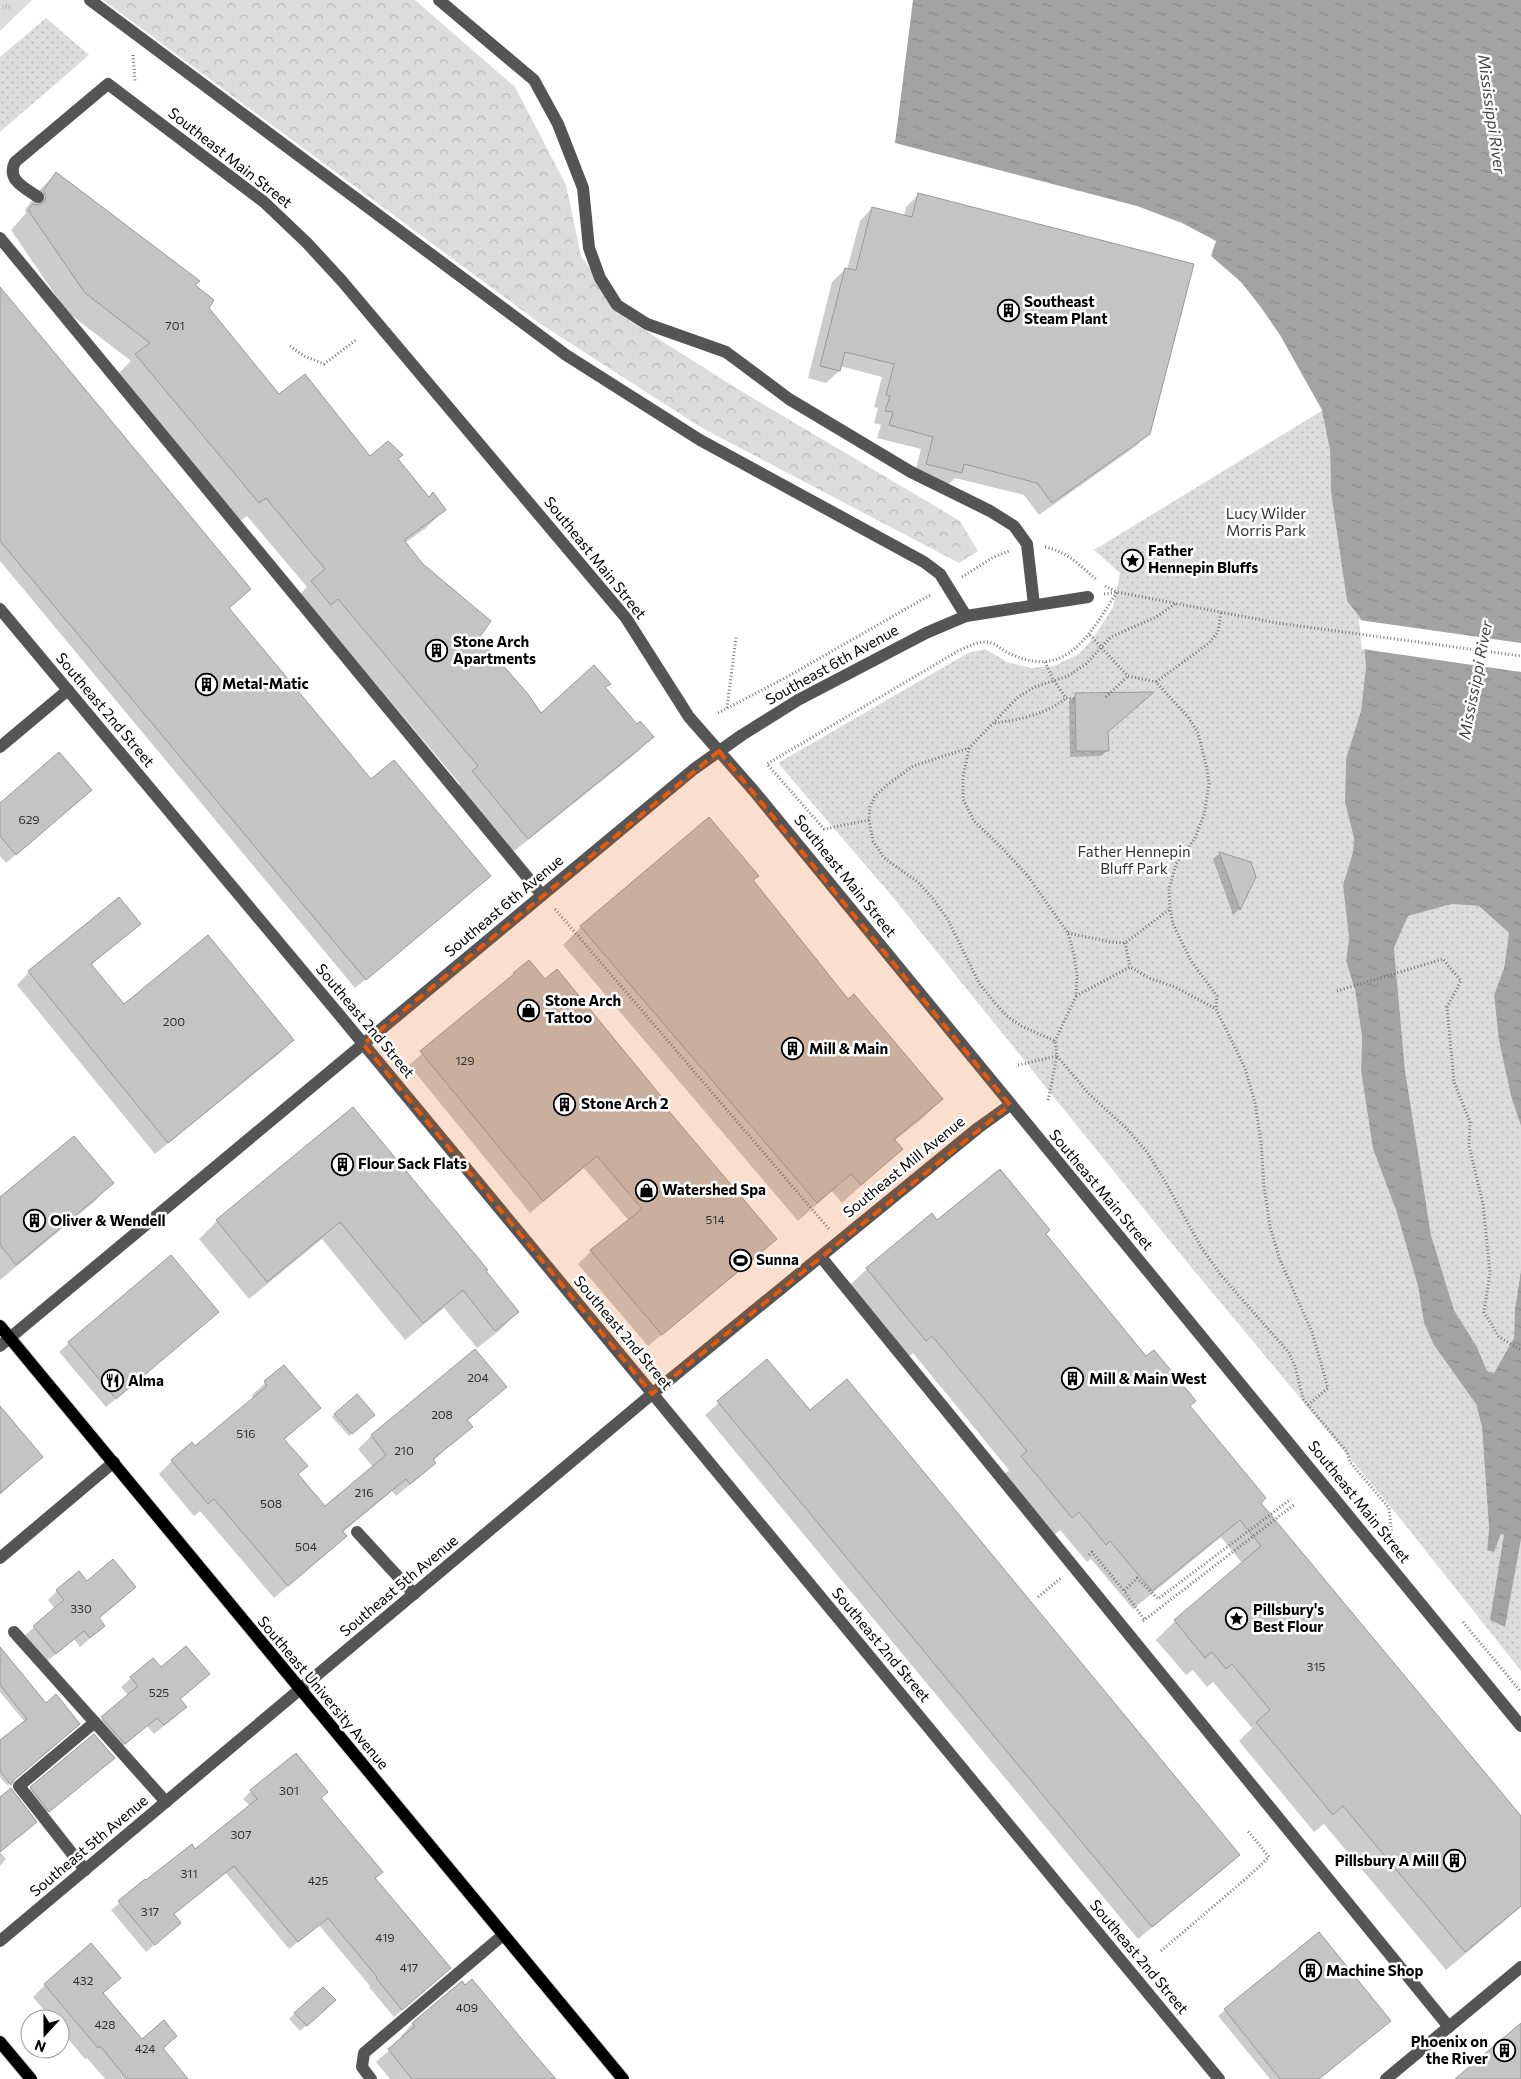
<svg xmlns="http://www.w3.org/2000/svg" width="1521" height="2079" font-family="Commissioner,sans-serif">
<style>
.grass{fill:url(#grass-tufts)}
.forest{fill:url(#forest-crowns)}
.park{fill:url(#park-dots)}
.water{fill:url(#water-ripples)}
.pier{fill:#fff}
.shadow{fill:#0003}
.building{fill:#c4c4c4;stroke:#999}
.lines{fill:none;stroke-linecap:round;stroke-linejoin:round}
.major-casing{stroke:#dbdbdb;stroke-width:14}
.path{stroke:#777;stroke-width:3;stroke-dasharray:1 2.5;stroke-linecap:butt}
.minor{stroke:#555;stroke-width:12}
.major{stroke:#000;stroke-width:12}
.marked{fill:#e8590c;fill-opacity:0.2;stroke:#e8590c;stroke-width:4;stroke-dasharray:10 6;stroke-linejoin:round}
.labels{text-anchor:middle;stroke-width:5;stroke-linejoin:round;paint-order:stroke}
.number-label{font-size:12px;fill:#313131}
.street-label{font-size:15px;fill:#000;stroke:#fff}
.poi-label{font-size:15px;font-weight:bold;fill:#000;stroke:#fff;text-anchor:start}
.park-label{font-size:15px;fill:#333;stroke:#fff}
.water-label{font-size:16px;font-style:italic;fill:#444;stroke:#fff}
</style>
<defs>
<pattern id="grass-tufts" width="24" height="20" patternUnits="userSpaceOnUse" patternTransform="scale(1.25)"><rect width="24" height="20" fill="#dcdcdc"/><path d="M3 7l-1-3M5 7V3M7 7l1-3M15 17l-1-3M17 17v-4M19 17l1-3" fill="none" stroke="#bbb"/></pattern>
<pattern id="forest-crowns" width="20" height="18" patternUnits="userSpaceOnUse" patternTransform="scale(1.25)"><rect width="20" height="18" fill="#dcdcdc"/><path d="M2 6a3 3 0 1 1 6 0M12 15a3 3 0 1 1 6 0" fill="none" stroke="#bbb"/></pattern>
<pattern id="park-dots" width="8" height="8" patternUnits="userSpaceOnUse" patternTransform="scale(1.25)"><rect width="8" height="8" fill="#dcdcdc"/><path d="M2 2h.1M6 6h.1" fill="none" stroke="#bbb" stroke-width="1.8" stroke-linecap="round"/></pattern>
<pattern id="water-ripples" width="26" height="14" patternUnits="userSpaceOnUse" patternTransform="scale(1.25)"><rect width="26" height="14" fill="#a3a3a3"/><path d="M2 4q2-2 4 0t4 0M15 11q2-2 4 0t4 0" fill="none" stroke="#8b8b8b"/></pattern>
</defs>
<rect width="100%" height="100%" fill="#fff"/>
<polygon class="grass" points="0,0 32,0 0,31"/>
<polygon class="forest" points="103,0 415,0 515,87 566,185 581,256 624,317 736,388 960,521 978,551 959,563 702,428 542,325"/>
<g class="park">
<polygon points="46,18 89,55 0,132 0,57"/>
<polygon points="1323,410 1330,450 1331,492 1347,601 1361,619 1366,666 1361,711 1346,758 1345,803 1354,838 1353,852 1343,885 1349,938 1346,961 1355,990 1362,1037 1361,1071 1373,1149 1396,1210 1418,1286 1424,1323 1476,1404 1482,1427 1489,1529 1487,1550 1494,1551 1501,1534 1521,1539 1521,1671 1395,1512 1186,1261 891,895 778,763 968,653 985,649 1007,662 1031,668 1054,666 1079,654 1094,637 1113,607 1120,573 1094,550"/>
<polygon points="1452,904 1479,906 1509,933 1504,968 1494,995 1499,1041 1511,1096 1521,1126 1521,1270 1515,1309 1514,1338 1494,1373 1487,1371 1477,1347 1454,1310 1431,1235 1405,1070 1394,948 1408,916"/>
</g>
<polygon class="water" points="913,0 1521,0 1521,1126 1511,1096 1499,1041 1494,995 1504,968 1509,933 1479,906 1452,904 1408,916 1394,948 1405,1070 1431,1235 1454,1310 1477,1347 1487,1371 1494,1373 1514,1338 1515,1309 1521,1270 1521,1539 1505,1627 1490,1620 1504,1535 1501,1534 1494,1552 1487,1550 1489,1529 1482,1427 1476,1404 1434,1345 1424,1323 1418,1286 1396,1210 1373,1149 1361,1071 1362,1037 1355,990 1346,961 1349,938 1343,885 1353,852 1354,838 1345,803 1346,758 1361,711 1366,666 1361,619 1347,601 1331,492 1330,450 1322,410 1280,335 1260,306 1241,282 1211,256 1216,241 1182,223 1137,206 895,143"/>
<polygon class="pier" points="1359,620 1521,643 1521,672 1362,649"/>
<g class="shadow">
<polygon points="56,173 194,285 207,308 279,396 370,458 396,460 428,498 444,510 426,528 405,543 477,638 541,715 609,684 604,688 636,726 652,737 634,755 508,856 454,790 460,784 319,616 293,601 307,587 247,516 240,521 118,374 131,361 67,312 11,230 26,213 25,210 38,192"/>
<polygon points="919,194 1149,433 1136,446 1039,515 1024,495 955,478 948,485 914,477 921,449 877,438 881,425 874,423 878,408 874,407 882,377 840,366 839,371 826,383 808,378 832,282 845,269 847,270 860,221 872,208 904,216 906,207"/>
<polygon points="0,289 250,589 228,609 371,780 480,885 355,988 0,561"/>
<polygon points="1076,695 1108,750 1101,756 1070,757 1069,701"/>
<polygon points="81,799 6,863 0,856 0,805"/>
<polygon points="1219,854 1250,863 1255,877 1239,909 1233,915 1213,859"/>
<polygon points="752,881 848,1000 942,1099 923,1118 894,1141 901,1149 842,1203 832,1191 798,1221 563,945 581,927"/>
<polygon points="139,923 91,965 124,1005 293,1040 280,1053 155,1154 17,985 29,972"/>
<polygon points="514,974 545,981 660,1104 775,1239 763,1252 648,1346 578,1264 591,1251 629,1221 584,1168 530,1213 409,1065"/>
<polygon points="353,1109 518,1312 500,1330 477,1348 444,1308 405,1340 322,1239 249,1299 199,1239 217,1221"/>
<polygon points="112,1183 94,1202 0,1280 0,1199"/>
<polygon points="932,1215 937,1222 1044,1234 1146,1358 1189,1406 1260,1503 1521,1817 1521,1907 1446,1970 1324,1824 1314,1832 1239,1741 1252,1728 1213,1682 1207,1687 1193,1670 1186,1675 1156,1640 1175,1621 1242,1563 1221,1537 1133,1609 1091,1559 1087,1562 1060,1530 1053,1536 1003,1475 1009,1470 913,1353 907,1358 848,1287 867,1269"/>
<polygon points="217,1312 106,1407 59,1352 69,1343"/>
<polygon points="475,1351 505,1387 467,1421 471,1426 433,1461 434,1463 421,1476 396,1496 392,1491 342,1533 345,1536 332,1549 274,1598 200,1511 194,1516 159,1474 172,1461 195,1448 254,1399 252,1395 284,1366 319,1408 284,1440 297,1475 325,1507 373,1467 358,1449 371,1436"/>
<polygon points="767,1361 810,1412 1238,1855 1225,1868 1138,1939 705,1415"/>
<polygon points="356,1396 370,1418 349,1436 332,1417"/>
<polygon points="0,1408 42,1457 0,1495"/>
<polygon points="87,1582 134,1587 98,1619 104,1626 94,1635 80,1647 74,1639 46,1662 24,1636 55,1609 48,1600 57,1591"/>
<polygon points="0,1649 45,1705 8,1786 0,1777 0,1742 25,1722 0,1692"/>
<polygon points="160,1669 208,1674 179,1700 176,1716 154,1734 147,1726 115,1753 93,1727 129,1696 121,1687 131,1678"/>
<polygon points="110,1761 46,1813 28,1791 31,1788"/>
<polygon points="251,1791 320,1799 381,1872 374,1879 450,1968 394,2017 369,1987 370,1986 319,1925 289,1949 226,1873 173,1914 172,1930 146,1952 111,1910 146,1882 195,1850 250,1806 243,1799"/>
<polygon points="0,1852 6,1859 0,1866"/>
<polygon points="1318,1934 1318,2079 1270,2079 1218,2016"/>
<polygon points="119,1978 102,1994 142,2040 176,2036 162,2050 184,2079 105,2079 87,2058 85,2059 60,2029 60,2019 51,2019 33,1997 45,1985"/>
<polygon points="328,2006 300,2031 289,2019 295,2013"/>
<polygon points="413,2023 554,2079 390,2079 376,2062 403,2038 401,2036"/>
</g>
<g class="building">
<polygon points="56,172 200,281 195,285 214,300 209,308 279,394 305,374 370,456 388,441 403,455 398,459 429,497 433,492 446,510 404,540 423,564 491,621 479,638 528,694 541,713 594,665 611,684 605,687 637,724 640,721 654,737 528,839 472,771 478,766 338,599 331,605 311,581 325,569 266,498 259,503 135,354 150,343 85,293 28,210 33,204 38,205 44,202 46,197 43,191"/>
<polygon points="918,193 1194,264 1150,434 1052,503 1037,483 964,464 962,473 926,464 933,437 889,425 893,412 885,411 890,396 886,395 894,364 845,352 840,371 820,366 845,268 856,270 872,207 912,217"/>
<polygon points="0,287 251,589 229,608 371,779 394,760 491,876 366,980 0,541"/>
<polygon points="1154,692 1108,732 1109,751 1076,751 1075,693"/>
<polygon points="59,752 92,790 16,855 0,836 0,803"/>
<polygon points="709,817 759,876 753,880 848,999 854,994 943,1099 894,1139 903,1149 861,1185 851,1174 817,1203 580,926"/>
<polygon points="1219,852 1251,862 1256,877 1240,910"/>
<polygon points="119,897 141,924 91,964 124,1004 208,935 294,1040 168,1143 28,971"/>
<polygon points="529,960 545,979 557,969 665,1101 662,1103 777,1239 662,1335 590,1250 642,1209 597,1156 543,1201 420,1051 514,974 513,973"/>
<polygon points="353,1107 488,1270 486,1271 519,1312 495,1331 463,1290 423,1323 340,1222 267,1282 216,1220"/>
<polygon points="74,1136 114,1183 16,1265 0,1245 0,1197"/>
<polygon points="1000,1169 1050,1230 1046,1234 1146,1356 1154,1350 1196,1401 1190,1406 1266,1498 1261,1503 1521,1816 1521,1906 1465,1952 1343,1806 1333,1815 1256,1722 1270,1710 1232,1664 1226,1669 1212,1652 1205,1658 1174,1620 1261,1546 1240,1520 1152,1591 1110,1541 1106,1545 1079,1512 1072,1518 1021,1456 1027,1451 932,1336 926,1341 866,1268 932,1213 937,1220"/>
<polygon points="171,1255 219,1312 116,1399 68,1342"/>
<polygon points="475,1349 507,1387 467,1420 473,1427 433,1459 436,1463 410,1484 406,1479 342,1531 347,1536 288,1586 214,1499 208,1504 171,1460 192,1442 195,1446 267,1386 264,1381 284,1365 321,1408 284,1439 308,1466 298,1474 325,1506 386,1455 371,1435"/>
<polygon points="767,1359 810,1410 847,1379 1240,1855 1152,1927 717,1401"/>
<polygon points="357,1394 375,1415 352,1434 334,1414"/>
<polygon points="0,1406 43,1457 0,1493"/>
<polygon points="113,1559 136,1587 99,1618 105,1626 90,1638 84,1631 56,1654 33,1626 64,1600 56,1590 79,1571 87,1581"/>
<polygon points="186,1646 210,1674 180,1699 187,1707 164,1725 157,1718 125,1744 101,1717 138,1686 130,1677 153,1658 161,1667"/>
<polygon points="0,1647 46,1703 56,1694 80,1724 14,1780 11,1785 0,1771 0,1740 27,1719 0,1685"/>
<polygon points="94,1734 115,1758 49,1812 30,1787"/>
<polygon points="296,1753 328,1792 321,1798 383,1872 375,1878 451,1968 402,2010 376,1978 377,1977 328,1918 298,1942 234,1866 174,1914 181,1923 155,1945 118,1901 145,1879 146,1880 192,1844 195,1849 257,1799 250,1790"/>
<polygon points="11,1788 37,1822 0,1852 0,1797"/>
<polygon points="1319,1932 1391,2021 1319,2079 1280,2079 1224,2009"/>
<polygon points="91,1943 121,1978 103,1993 142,2039 164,2020 177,2036 163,2048 188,2079 127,2079 100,2046 98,2048 44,1984"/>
<polygon points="472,1979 535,2055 556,2079 412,2079 388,2049 415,2026 412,2023 462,1981 465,1985"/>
<polygon points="323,1987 336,2000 307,2026 294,2013"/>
<polygon points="1521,2023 1521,2079 1455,2079"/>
</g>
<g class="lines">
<defs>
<g id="major">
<polyline points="0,1326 623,2079"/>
<polyline points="0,2042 31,2079"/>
</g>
</defs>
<use href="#major" class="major-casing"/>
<g class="path">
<polyline points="133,55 135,81"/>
<polyline points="290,346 304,356 324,364 356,340"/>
<path d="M1045,547C1067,551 1080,566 1096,579"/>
<polyline points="962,577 992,558 1011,550"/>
<polyline points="1104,594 1117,592 1277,623 1521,656"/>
<polyline points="1175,604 1156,617 1111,637 1086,664 1068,676 1035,687 1018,697 969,748 913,766 887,785 875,796 870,807 869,820 873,841 884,858 918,882 934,900 948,920 979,983 995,1003 1007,1016 1021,1026 1055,1041 1057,1056 1088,1093 1126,1128 1147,1152 1166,1183 1201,1247 1220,1274 1289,1353 1295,1366 1303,1399 1347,1452 1350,1462 1389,1508 1392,1537 1394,1539"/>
<polyline points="1221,613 1218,632 1209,643 1156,682 1188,717 1198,733 1207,769 1209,784 1204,815 1195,838 1176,864 1169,889 1170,909 1173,924 1191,961 1217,996 1216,1009 1245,1068 1255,1103 1261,1142 1264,1186 1270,1227 1280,1260 1312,1332 1328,1388 1308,1405"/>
<polyline points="1090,635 1128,676 1156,682"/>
<polyline points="1045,662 1053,679 1066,698 1075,699"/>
<polyline points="1106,697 1128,676"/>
<polyline points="727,708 736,637"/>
<polyline points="718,713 785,678 932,594"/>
<path d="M995,723C1019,720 1047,714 1066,698"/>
<polyline points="969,748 963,777 963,799 974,821 1003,849 1027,875 1068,933 1074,955 1077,976 1076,996 1055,1041"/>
<path d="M869,820L824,829L767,764L958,651C970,646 982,638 994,644C1000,647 1005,652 1011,654C1067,681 1091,632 1117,592L1103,585"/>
<polyline points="555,909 829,1229"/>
<polyline points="1068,933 1110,942 1125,943 1170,909"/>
<polyline points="1125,943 1130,967"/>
<polyline points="1337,991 1443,959 1461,981 1447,1007 1454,1082 1470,1122 1469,1146 1483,1204 1490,1273 1484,1312 1499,1337 1521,1350"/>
<polyline points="1076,996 1130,967 1149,978 1175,987 1216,1009"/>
<polyline points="1018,1065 1057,1056 1048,1101"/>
<polyline points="1089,1555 1092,1552 1124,1591"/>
<polyline points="1038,1597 1061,1578"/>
<polyline points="1144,1619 1124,1591 1137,1578 1158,1599 1291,1499"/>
<polyline points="1143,1621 1295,1504"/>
<polyline points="1463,1622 1521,1692"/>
<polyline points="1161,1951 1249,1876 1269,1857 1248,1831"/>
</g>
<g class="minor">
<polyline points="90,0 566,355 700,440 924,562 940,574 966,616"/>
<polyline points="439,0 534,80 558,124 583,188 589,248 600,278 617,305 647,324 726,352 789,399 911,472 990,511 1014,526 1027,544 1034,605"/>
<path d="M38,197C25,188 6,180 15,162L108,84L264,202L307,243L342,281L626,618L689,717L754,791L1521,1726"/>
<polyline points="0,238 542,895"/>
<polyline points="0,609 337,1012 1219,2079"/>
<polyline points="0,747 68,690"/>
<polyline points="821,1257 1449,2027"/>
<polyline points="0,1346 694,769 742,735 798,700 926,633 966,616 1088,597"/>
<polyline points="357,1532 414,1594"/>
<polyline points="0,1558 114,1462"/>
<polyline points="14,1632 166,1802"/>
<polyline points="85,1870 19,1786 95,1722"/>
<polyline points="0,1941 652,1394 978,1128 1010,1105"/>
<polyline points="371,2079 362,2067 364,2053 503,1935"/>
<polyline points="1386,2079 1521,1967"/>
</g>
<use href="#major" class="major"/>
</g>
<path class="marked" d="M719,751L1010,1105L652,1394L363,1044Z"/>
<defs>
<symbol id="building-ring" viewBox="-11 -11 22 22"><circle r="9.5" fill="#fff" stroke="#000" stroke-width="1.5"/><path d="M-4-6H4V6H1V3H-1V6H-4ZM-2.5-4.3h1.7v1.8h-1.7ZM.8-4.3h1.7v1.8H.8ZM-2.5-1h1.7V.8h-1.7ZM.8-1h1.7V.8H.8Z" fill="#000"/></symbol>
<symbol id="sight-ring" viewBox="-11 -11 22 22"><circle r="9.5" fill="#fff" stroke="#000" stroke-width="1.5"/><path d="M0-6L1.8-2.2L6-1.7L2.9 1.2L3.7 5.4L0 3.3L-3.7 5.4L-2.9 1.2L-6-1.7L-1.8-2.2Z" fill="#000"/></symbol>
<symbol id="shop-ring" viewBox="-11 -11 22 22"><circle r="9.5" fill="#fff" stroke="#000" stroke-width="1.5"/><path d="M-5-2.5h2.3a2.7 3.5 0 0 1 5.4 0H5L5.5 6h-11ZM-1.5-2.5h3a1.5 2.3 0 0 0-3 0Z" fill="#000"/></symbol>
<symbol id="stadium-ring" viewBox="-11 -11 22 22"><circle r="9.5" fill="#fff" stroke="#000" stroke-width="1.5"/><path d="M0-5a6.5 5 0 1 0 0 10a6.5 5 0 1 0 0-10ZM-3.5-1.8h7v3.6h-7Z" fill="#000"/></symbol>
<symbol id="restaurant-ring" viewBox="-11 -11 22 22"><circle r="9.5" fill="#fff" stroke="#000" stroke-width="1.5"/><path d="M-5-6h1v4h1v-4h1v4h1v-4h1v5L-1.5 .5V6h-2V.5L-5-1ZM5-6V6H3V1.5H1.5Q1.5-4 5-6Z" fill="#000"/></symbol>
</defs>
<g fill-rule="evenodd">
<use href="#building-ring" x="996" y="298" width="25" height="25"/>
<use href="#sight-ring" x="1120" y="548" width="25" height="25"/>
<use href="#building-ring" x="424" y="638" width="25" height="25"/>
<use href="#building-ring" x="194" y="672" width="25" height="25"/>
<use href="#shop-ring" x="516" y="998" width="25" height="25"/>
<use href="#building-ring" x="780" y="1036" width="25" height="25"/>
<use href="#building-ring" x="552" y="1092" width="25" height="25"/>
<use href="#building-ring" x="330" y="1152" width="25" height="25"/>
<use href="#shop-ring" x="634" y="1178" width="25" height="25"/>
<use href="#building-ring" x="22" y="1208" width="25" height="25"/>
<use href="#stadium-ring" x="728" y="1248" width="25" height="25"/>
<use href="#building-ring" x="1060" y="1366" width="25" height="25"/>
<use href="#restaurant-ring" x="100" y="1368" width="25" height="25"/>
<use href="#sight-ring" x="1224" y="1606" width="25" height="25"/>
<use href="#building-ring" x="1442" y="1848" width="25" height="25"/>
<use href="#building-ring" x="1298" y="1958" width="25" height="25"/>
<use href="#building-ring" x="1492" y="2038" width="25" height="25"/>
</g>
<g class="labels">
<g class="number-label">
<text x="175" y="330">701</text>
<text x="29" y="824">629</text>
<text x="174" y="1026">200</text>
<text x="465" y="1065">129</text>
<text x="715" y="1224">514</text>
<text x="478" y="1382">204</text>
<text x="442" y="1419">208</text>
<text x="246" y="1438">516</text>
<text x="404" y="1455">210</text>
<text x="364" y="1497">216</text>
<text x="271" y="1508">508</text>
<text x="306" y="1551">504</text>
<text x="81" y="1613">330</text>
<text x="1316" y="1671">315</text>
<text x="159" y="1697">525</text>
<text x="289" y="1795">301</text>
<text x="241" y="1839">307</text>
<text x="189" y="1878">311</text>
<text x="318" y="1885">425</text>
<text x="150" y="1916">317</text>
<text x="385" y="1942">419</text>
<text x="409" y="1972">417</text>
<text x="83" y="1985">432</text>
<text x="467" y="2012">409</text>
<text x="105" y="2029">428</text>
<text x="145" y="2053">424</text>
</g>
<g class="street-label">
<text transform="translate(230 158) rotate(38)" y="5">Southeast Main Street</text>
<text transform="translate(595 558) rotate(51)" y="5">Southeast Main Street</text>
<text transform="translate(832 665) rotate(-29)" y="5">Southeast 6th Avenue</text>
<text transform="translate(105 710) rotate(50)" y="5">Southeast 2nd Street</text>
<text transform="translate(845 876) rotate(51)" y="5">Southeast Main Street</text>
<text transform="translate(504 906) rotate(-40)" y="5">Southeast 6th Avenue</text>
<text transform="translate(365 1021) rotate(50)" y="5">Southeast 2nd Street</text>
<text transform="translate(904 1167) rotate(-39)" y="5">Southeast Mill Avenue</text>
<text transform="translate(1101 1190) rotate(50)" y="5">Southeast Main Street</text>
<text transform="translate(623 1333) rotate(50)" y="5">Southeast 2nd Street</text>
<text transform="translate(1359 1502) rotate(51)" y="5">Southeast Main Street</text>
<text transform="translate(399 1586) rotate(-40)" y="5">Southeast 5th Avenue</text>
<text transform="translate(881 1645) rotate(50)" y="5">Southeast 2nd Street</text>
<text transform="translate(323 1693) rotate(50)" y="5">Southeast University Avenue</text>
<text transform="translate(89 1846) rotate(-40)" y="5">Southeast 5th Avenue</text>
<text transform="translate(1139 1957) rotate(50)" y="5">Southeast 2nd Street</text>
</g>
<g class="poi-label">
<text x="1024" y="307">Southeast<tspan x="1024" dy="17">Steam Plant</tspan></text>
<text x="1148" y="556">Father<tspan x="1148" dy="17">Hennepin Bluffs</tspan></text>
<text x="453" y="647">Stone Arch<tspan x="453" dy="17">Apartments</tspan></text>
<text x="222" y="689">Metal-Matic</text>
<text x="545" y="1006">Stone Arch<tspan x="545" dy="17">Tattoo</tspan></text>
<text x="809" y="1054">Mill &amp; Main</text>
<text x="581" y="1109">Stone Arch 2</text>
<text x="358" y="1169">Flour Sack Flats</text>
<text x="662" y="1195">Watershed Spa</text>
<text x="50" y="1226">Oliver &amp; Wendell</text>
<text x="756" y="1265">Sunna</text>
<text x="1089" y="1384">Mill &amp; Main West</text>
<text x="128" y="1386">Alma</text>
<text x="1253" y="1615">Pillsbury's<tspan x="1253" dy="17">Best Flour</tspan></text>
<text x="1439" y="1866" text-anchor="end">Pillsbury A Mill</text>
<text x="1326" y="1976">Machine Shop</text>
<text x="1488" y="2047" text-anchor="end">Phoenix on<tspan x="1488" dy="17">the River</tspan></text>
</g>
<g class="park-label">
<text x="1266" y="519">Lucy Wilder<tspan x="1266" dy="17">Morris Park</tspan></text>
<text x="1134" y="857">Father Hennepin<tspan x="1134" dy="17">Bluff Park</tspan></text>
</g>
<g class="water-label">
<text transform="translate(1492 114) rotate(82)" y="6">Mississippi River</text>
<text transform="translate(1475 680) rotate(-79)" y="6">Mississippi River</text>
</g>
</g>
<g transform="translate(45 2034) rotate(201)"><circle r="24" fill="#ffffff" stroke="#999999"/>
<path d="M0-4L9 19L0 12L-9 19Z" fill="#000000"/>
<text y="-8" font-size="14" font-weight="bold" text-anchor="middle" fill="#000000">N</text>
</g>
</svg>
